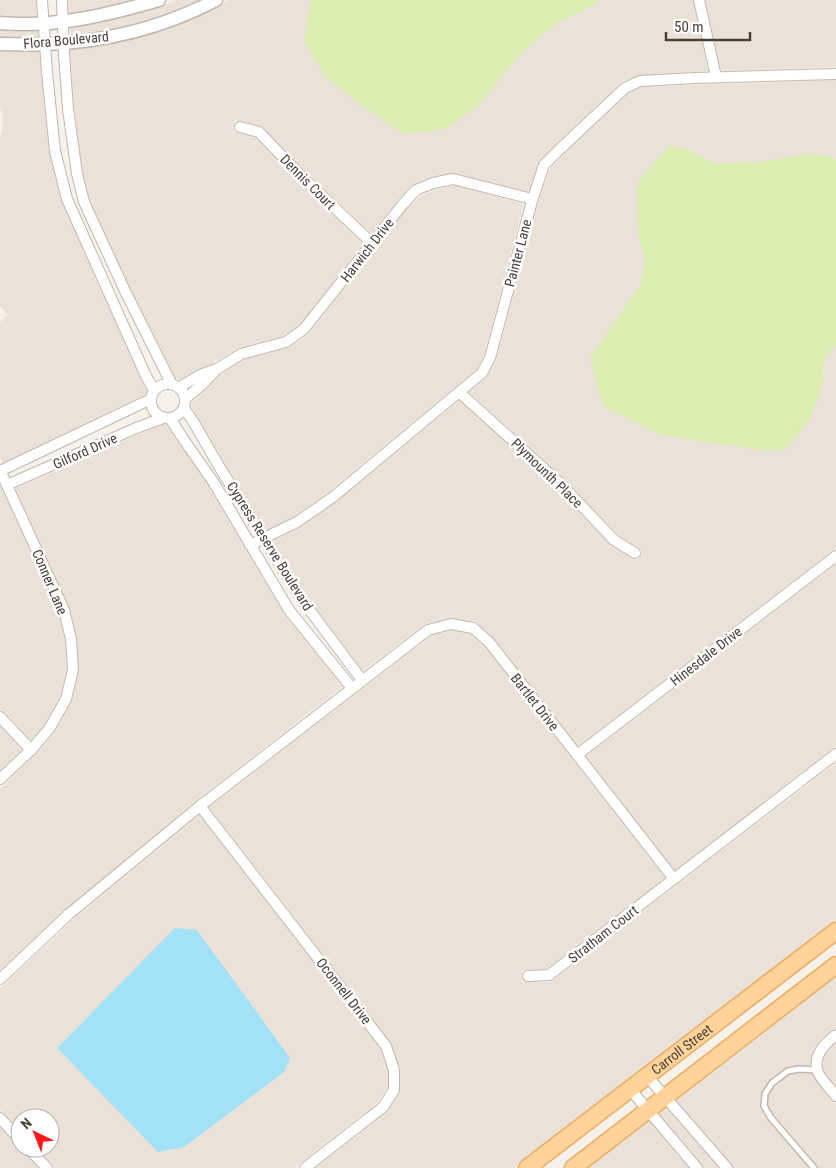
<svg xmlns="http://www.w3.org/2000/svg" width="836" height="1168" font-family="'Roboto Condensed',sans-serif">
<style>
.residential{fill:#eae2d8}
.green{fill:#dbedb0}
.water{fill:#a3e1f6}
.lines{fill:none;stroke-linecap:round;stroke-linejoin:round}
.service-casing{stroke:#c3b7ac;stroke-width:8}
.minor-casing{stroke:#c3b7ac;stroke-width:12}
.tertiary-casing{stroke:#c3b7ac;stroke-width:15}
.primary-casing{stroke:#edad61;stroke-width:19}
.service{stroke:#fff;stroke-width:5}
.minor{stroke:#fff;stroke-width:10}
.tertiary{stroke:#fff;stroke-width:12}
.primary{stroke:#ffd39a;stroke-width:16}
.labels{text-anchor:middle;stroke-width:5;stroke-linejoin:round;paint-order:stroke}
.street-label{font-size:14px;fill:#4b4037;stroke:#fff}
</style>
<rect width="100%" height="100%" fill="#f6f1ea"/>
<g class="residential">
<polygon points="0,0 36,0 37,17 22,18 0,17"/>
<polygon points="68,0 136,0 90,11 69,14"/>
<polygon points="176,0 200,0 168,14 139,23 118,29 92,34 70,36 70,27 93,23 126,16 162,6"/>
<polygon points="229,0 312,0 310,3 478,106 520,54 557,23 594,5 597,0 693,0 708,71 639,75 622,82 556,144 539,161 528,192 454,173 431,177 411,186 398,200 371,234 308,175 263,128 260,126 235,120 233,131 256,138 300,183 364,243 300,325 282,337 238,348 217,361 216,360 213,364 197,370 179,380 175,378 130,289 89,200 83,174 74,109 70,48 95,46 122,41 144,35 173,25 217,7"/>
<polygon points="705,0 836,0 836,67 720,71"/>
<polygon points="0,29 38,29 39,38 0,38"/>
<polygon points="0,50 40,50 44,105 49,150 61,200 140,378 147,390 146,394 3,463 0,457 0,322 8,315 0,306 0,136 2,133 3,115 0,109"/>
<polygon points="836,80 836,160 830,156 759,162 714,163 688,150 638,233 645,261 640,285 590,357 823,383 824,360 836,345 836,548 577,747 494,639 474,622 449,618 425,624 363,671 307,597 272,542 301,527 336,502 460,400 558,489 610,544 637,561 643,552 618,535 566,481 469,392 486,378 496,361 537,207 550,169 565,153 629,93 643,87"/>
<polygon points="454,185 524,204 484,355 477,369 328,492 293,517 265,531 191,407 192,402 209,387 221,374 244,359 288,348 308,335 407,208 420,196 436,189"/>
<polygon points="165,424 167,424 177,440 209,486 248,553 284,613 343,686 192,804 65,910 0,970 0,789 39,751 54,734 71,703 79,672 77,640 69,608 15,489 139,434"/>
<polygon points="0,484 58,611 65,640 67,668 60,696 44,725 30,741 0,709"/>
<polygon points="836,564 836,746 674,871 585,757"/>
<polygon points="452,630 471,634 485,646 665,878 546,969 522,970 523,982 550,982 553,980 836,763 836,922 517,1168 315,1168 387,1112 399,1094 400,1068 390,1042 209,807 431,636"/>
<polygon points="0,726 22,749 0,771"/>
<polygon points="200,815 380,1048 388,1070 388,1087 378,1102 294,1168 55,1168 36,1148 50,1148 50,1118 20,1118 20,1131 0,1110 0,988 74,919"/>
<polygon points="836,973 836,1168 583,1168"/>
<polygon points="0,1127 39,1168 0,1168"/>
</g>
<g class="green">
<polygon points="312,0 597,0 594,5 557,23 520,54 478,106 445,129 404,134 360,105 325,76 304,41 310,3"/>
<polygon points="670,145 688,150 714,163 759,162 806,154 830,156 836,160 836,345 824,360 823,383 810,419 785,450 759,450 661,435 603,406 590,357 640,285 645,261 638,233 637,183"/>
</g>
<polygon class="water" points="175,928 197,930 290,1058 284,1072 184,1147 158,1152 57,1048"/>
<g class="lines">
<defs>
<polyline id="service" points="814,1168 771,1118 764,1106 765,1094 772,1083 788,1071 799,1069 816,1070"/>
<g id="minor">
<polyline points="42,0 47,72 55,151 67,199 146,376 154,390"/>
<polyline points="62,0 64,54 68,109 77,174 84,202 125,291 171,383"/>
<polyline points="699,0 716,77"/>
<polyline points="240,127 259,132 304,179 372,243"/>
<circle cx="168" cy="401" r="17"/>
<polyline points="180,387 200,375 217,369 241,354 286,342 304,329 403,204 416,190 433,183 453,179 532,199"/>
<polyline points="459,392 562,485 614,540 635,553"/>
<polyline points="186,398 205,382 215,371"/>
<polyline points="184,408 194,423 217,463 302,600 362,680"/>
<polyline points="170,418 182,437 214,483 289,610 352,688"/>
<polyline points="0,470 64,610 71,639 73,670 66,699 49,729 31,750 0,779"/>
<polyline points="0,471 151,399"/>
<polyline points="7,485 136,428 163,418"/>
<polyline points="250,545 297,522 333,497 482,373 490,358 532,201 544,165 560,149 625,88 640,81 696,78 836,74"/>
<polyline points="0,717 31,750"/>
<polyline points="577,755 836,556"/>
<polyline points="200,806 386,1046 394,1070 394,1090 383,1107 305,1168"/>
<polyline points="528,976 549,975 836,754"/>
<polyline points="0,979 69,914 200,806 428,630 451,624 473,628 489,642 674,879"/>
<path d="M836,1035C825,1043 814,1054 817,1069C818,1077 831,1089 836,1096"/>
<polyline points="647,1076 727,1168"/>
<polyline points="630,1089 697,1168"/>
<polyline points="0,1118 20,1140"/>
<polyline points="28,1148 47,1168"/>
</g>
<g id="tertiary">
<path d="M0,23C54,28 107,15 159,0"/>
<path d="M0,44C15,44 31,45 46,44C105,42 164,27 216,0"/>
</g>
<g id="primary">
<path id="s1" d="M527,1168L836,931"/>
<polyline points="573,1168 836,965"/>
</g>
</defs>
<use href="#service" class="service-casing"/>
<use href="#minor" class="minor-casing"/>
<use href="#tertiary" class="tertiary-casing"/>
<use href="#primary" class="primary-casing"/>
<use href="#service" class="service"/>
<use href="#minor" class="minor"/>
<use href="#tertiary" class="tertiary"/>
<use href="#primary" class="primary"/>
</g>
<g class="labels">
<g class="street-label">
<text transform="translate(66 40) rotate(-5)" y="5">Flora Boulevard</text>
<text transform="translate(308 182) rotate(45)" y="5">Dennis Court</text>
<text transform="translate(367 250) rotate(-52)" y="5">Harwich Drive</text>
<text transform="translate(518 253) rotate(-75)" y="5">Painter Lane</text>
<text transform="translate(85 451) rotate(-24)" y="5">Gilford Drive</text>
<text transform="translate(547 473) rotate(44)" y="5">Plymounth Place</text>
<text transform="translate(270 546) rotate(58)" y="5">Cypress Reserve Boulevard</text>
<text transform="translate(50 582) rotate(67)" y="5">Conner Lane</text>
<text transform="translate(706 656) rotate(-38)" y="5">Hinesdale Drive</text>
<text transform="translate(535 702) rotate(52)" y="5">Bartlet Drive</text>
<text transform="translate(603 934) rotate(-38)" y="5">Stratham Court</text>
<text transform="translate(344 991) rotate(52)" y="5">Oconnell Drive</text>
<text dy="5" stroke="none"><textPath href="#s1" startOffset="195">Carroll Street</textPath></text>
</g>
</g>
<g transform="translate(35 1133) rotate(317)"><circle r="24" fill="#ffffff" stroke="#b7b3af"/>
<path d="M0-4L9 19L0 12L-9 19Z" fill="#ff181a"/>
<text y="-8" font-size="14" font-weight="bold" text-anchor="middle" fill="#4b4037">N</text>
</g>
<path d="M666 32v8h84v-8" fill="none" stroke="#4b4037" stroke-width="2.5"/>
<text x="674" y="32" font-size="15" fill="#4b4037" stroke="#ffffff" stroke-width="4" paint-order="stroke">50 m</text>
</svg>
